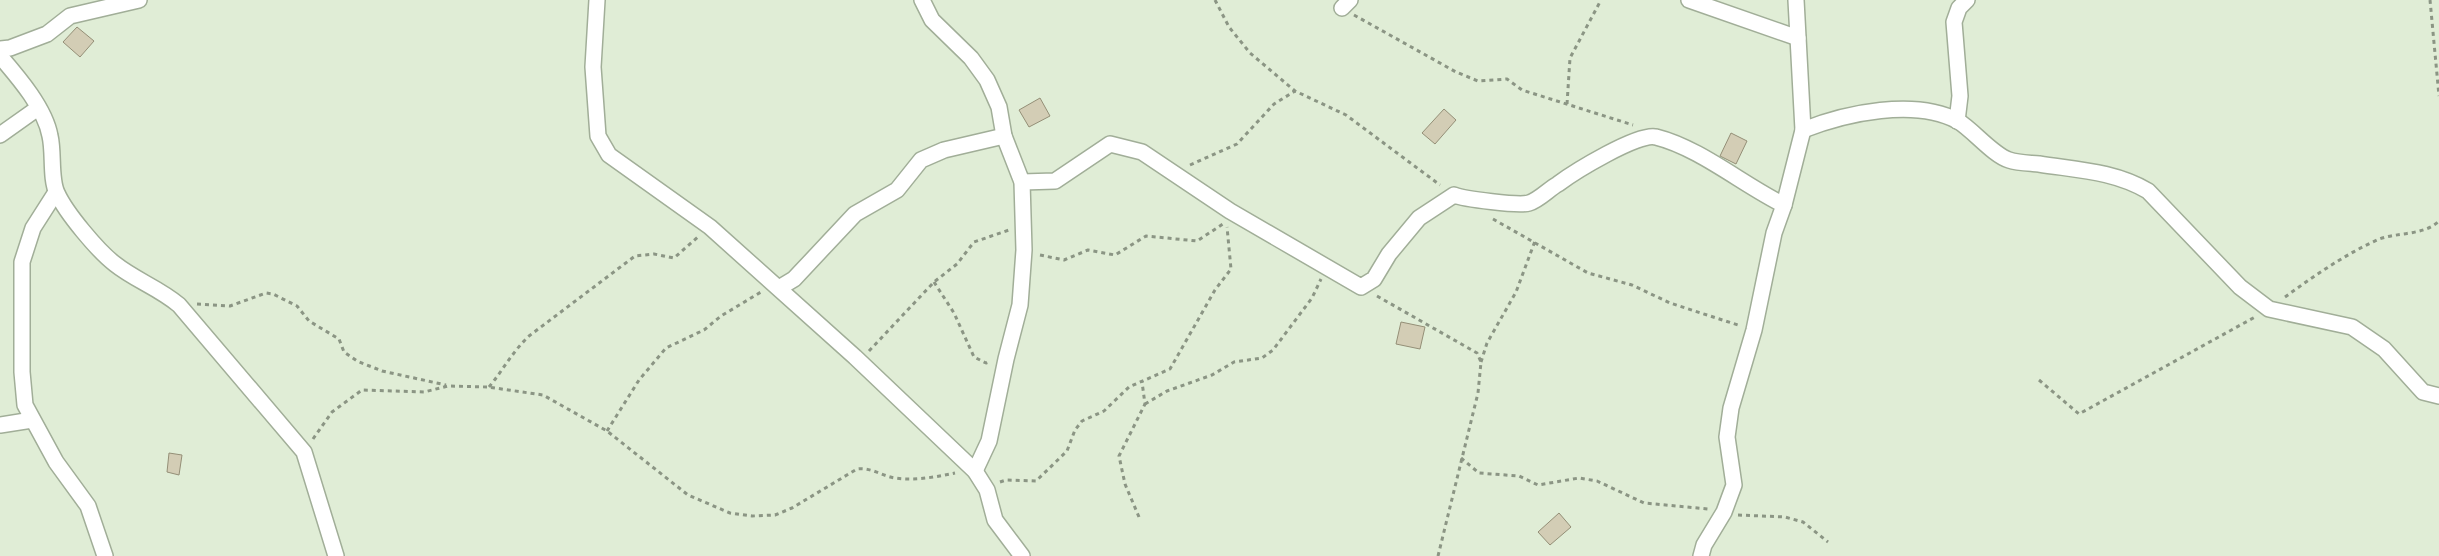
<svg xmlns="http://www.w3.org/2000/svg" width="2439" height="556" font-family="Bitter,serif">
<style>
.building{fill:#d3cdb5;stroke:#948f77}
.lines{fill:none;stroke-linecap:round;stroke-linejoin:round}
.minor-casing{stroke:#a1ae98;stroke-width:18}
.path{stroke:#8b9584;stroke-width:3;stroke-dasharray:4 4;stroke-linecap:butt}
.minor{stroke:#fff;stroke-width:15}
</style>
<rect width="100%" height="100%" fill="#e0edd6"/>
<g class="building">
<polygon points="77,27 94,41 80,57 63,42"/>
<polygon points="1040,98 1050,116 1029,127 1019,110"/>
<polygon points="1444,109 1456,120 1435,144 1422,133"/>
<polygon points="1731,133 1747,141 1736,164 1720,156"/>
<polygon points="1401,322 1425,327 1420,349 1396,344"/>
<polygon points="169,453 182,455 179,475 167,472"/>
<polygon points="1559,513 1571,527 1550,545 1538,532"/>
</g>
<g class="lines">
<defs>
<g id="minor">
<polyline points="597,0 593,67 598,136 609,155 710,227 855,357 975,471 987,490 995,520 1022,556"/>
<polyline points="922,0 932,20 971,58 987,80 999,107 1004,136 1022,182 1024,250 1020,305 1006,359 989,441 975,471"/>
<polyline points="1689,0 1798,38"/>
<polyline points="1342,8 1350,0"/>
<polyline points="0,49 10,48 47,34 70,16 139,0"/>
<path d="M0,56C18,77 45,108 50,136C54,152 50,179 57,193C66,213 98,251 115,264C135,280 159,288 179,305L304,452L336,556"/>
<polyline points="1957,121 1960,96 1954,22 1959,8 1967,0"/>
<path d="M1803,130C1846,113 1915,98 1958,121C1973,130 1993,155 2009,160C2018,163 2029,163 2039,164C2077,170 2114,171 2148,191L2240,287L2269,309L2352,327L2384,349L2423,392L2439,396"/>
<polyline points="0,135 38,108"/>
<path d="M1022,182L1055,181L1110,144L1142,152L1230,211L1361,287L1374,279L1389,254L1419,218L1454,195C1464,199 1519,206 1529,203C1539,200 1549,189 1558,184C1574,172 1639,132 1656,137C1700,148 1743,185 1784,205"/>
<polyline points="56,192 33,228 22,262 22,372 25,405 56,462 88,506 105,556"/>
<polyline points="779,288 794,279 855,214 897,190 921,160 944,150 1004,136"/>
<polyline points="0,425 32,420"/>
<polyline points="1701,556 1704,545 1724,512 1734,485 1727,437 1731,408 1754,330 1774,233 1784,205 1803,130 1796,0"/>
</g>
</defs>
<use href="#minor" class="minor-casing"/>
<g class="path">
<polyline points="1215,0 1229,27 1250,53 1295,91 1346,115 1440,185"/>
<polyline points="2430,0 2439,96"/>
<polyline points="1354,15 1456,72 1478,81 1507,79 1522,90 1633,125"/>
<polyline points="1567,104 1570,58 1601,0"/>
<polyline points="1190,165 1237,144 1274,104 1295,91"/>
<polyline points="1493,219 1588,273 1632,285 1670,303 1741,326"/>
<polyline points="1040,255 1064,260 1088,250 1115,255 1146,236 1197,241 1223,224"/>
<polyline points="934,282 954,313 974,357 986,363 989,362"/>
<polyline points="1377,296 1477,353 1481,362 1478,393 1438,556"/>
<path d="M2285,297C2314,276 2344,255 2377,240C2395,232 2424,236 2439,221"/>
<polyline points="197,304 230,306 266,293 273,294 297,306 309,321 339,339 344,352 357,361 382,371 446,385"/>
<polyline points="869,351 934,282 957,264 974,242 1009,230"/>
<polyline points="1481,362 1487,343 1516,292 1535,241"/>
<polyline points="2039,380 2079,414 2255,317"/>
<path d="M489,387C503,370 513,351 529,336L635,256L654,254L674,258L699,236"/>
<polyline points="1145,404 1167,391 1212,375 1234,362 1262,358 1273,350 1312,298 1321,279"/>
<polyline points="607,431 639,380 666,348 704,330 721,316 761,292"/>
<path d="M313,439L332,412L362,390L424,392L448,386L488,387L543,395L607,431L688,495L730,513L752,516L775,515L792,508L857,469C871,467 882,476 895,478C915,481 935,477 955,473"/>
<polyline points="1461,458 1479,473 1519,476 1538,485 1579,478 1597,481 1644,503 1708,509"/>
<polyline points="1000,482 1006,480 1036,481 1067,451 1075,430 1082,421 1104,411 1129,387 1170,369 1215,290 1231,269 1227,227"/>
<polyline points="1738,515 1785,517 1803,522 1828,542"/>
<polyline points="1139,517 1125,484 1119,456 1145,404 1142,382"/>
</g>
<use href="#minor" class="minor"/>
</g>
</svg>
